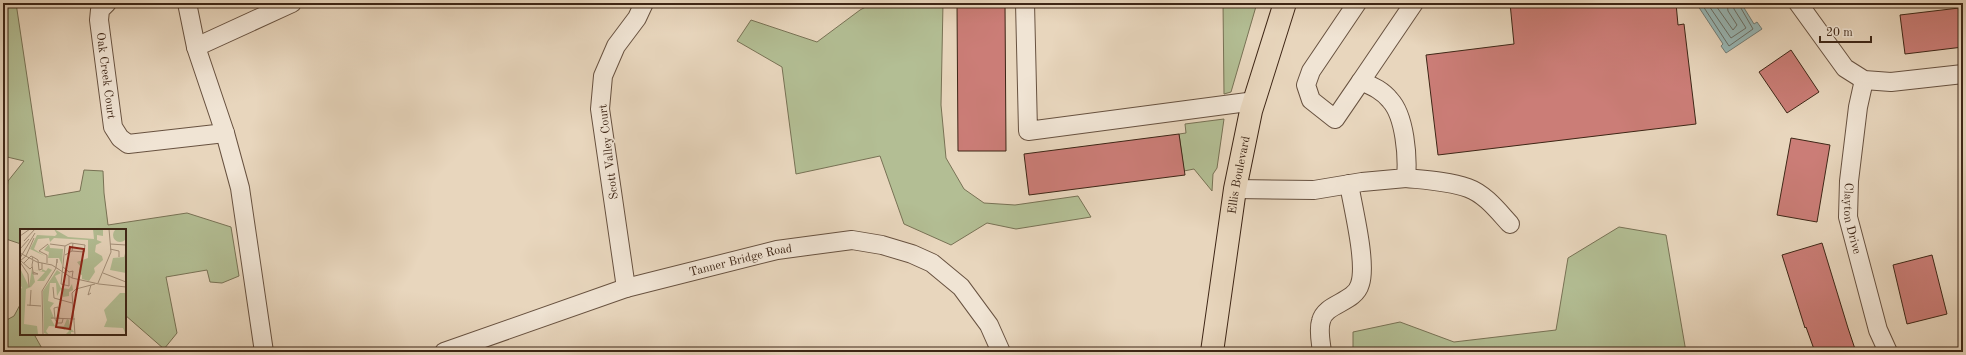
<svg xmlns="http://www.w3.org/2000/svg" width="1966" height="355" font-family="'Old Standard TT',serif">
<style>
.green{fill:#b3be94;stroke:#787255}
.water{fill:#98b8b7;stroke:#747e77}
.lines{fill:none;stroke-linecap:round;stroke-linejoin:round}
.shore{stroke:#6b6f66;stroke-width:1}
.building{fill:#cb7d77;stroke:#3e2616}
.minor-casing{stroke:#685240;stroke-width:20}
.major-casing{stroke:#3e2616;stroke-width:24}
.minor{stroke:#f0e4d4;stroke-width:18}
.major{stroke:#e8d6bd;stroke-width:22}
.labels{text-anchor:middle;stroke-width:3;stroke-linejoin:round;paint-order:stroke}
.street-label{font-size:12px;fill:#3e2616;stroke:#f0e4d4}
.inset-road{fill:none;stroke:#a4907a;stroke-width:1}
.view{fill:#8f2418;fill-opacity:0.15;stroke:#8f2418;stroke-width:2}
.inset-edge{fill:none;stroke:#3e2616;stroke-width:2}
</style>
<rect width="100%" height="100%" fill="#e8d6bd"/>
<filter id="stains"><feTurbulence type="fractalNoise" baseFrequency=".005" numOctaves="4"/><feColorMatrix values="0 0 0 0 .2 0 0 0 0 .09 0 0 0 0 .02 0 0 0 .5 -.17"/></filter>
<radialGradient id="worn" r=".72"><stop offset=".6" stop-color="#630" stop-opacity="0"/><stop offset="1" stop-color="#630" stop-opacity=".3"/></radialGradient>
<g class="green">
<polygon points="3,3 16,3 45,197 80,191 84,170 103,171 104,193 108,225 187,213 231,227 239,276 222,283 210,282 207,270 166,277 177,333 164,349 125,315 125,230 21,230 21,244 3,238 3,207 5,207 8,181 24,161 3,156"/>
<polygon points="873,3 943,3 941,105 946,158 964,189 984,203 1015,205 1078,196 1091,217 1016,229 987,223 951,245 904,224 880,156 796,174 782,67 737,41 751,20 817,42 860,10"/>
<polygon points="1223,3 1257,3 1231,92 1224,94"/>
<polygon points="1224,119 1217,168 1213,174 1212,191 1194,169 1184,171 1179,134 1186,133 1185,124"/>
<polygon points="1619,227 1666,235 1686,352 1353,352 1353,332 1400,322 1454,342 1556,330 1568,258"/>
<polygon points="21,303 21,334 39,334 35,336 44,352 3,352 3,322 14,316"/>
</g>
<polygon class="water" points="1696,3 1741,3 1754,24 1757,22 1762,29 1726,53 1721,46 1723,44"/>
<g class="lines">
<g class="shore">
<polyline points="1701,3 1729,46 1753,29 1738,3"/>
<polyline points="1707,3 1731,38 1746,28 1734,9 1733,3"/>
<polyline points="1714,3 1733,30 1737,25 1728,11 1727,3"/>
</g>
</g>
<g class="building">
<polygon points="957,3 1005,3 1006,151 958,151"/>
<polygon points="1510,3 1676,3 1678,25 1684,24 1696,124 1438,155 1426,55 1514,44"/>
<polygon points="1959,8 1963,47 1905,54 1900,15"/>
<polygon points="1791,50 1819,92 1787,113 1759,72"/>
<polygon points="1179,134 1185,175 1029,195 1024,154"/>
<polygon points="1791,138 1830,145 1817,222 1777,215"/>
<polygon points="1822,243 1848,328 1856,352 1815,352 1806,327 1805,328 1782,255"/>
<polygon points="1932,255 1947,314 1907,324 1893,265"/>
</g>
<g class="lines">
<defs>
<g id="minor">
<path id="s1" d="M107,3L100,10L99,20L113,127L120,138L128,144L225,133"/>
<polyline points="187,3 196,47 225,133 240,188 264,352"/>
<polyline points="1025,3 1028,131 1255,101"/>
<polyline points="1357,3 1311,71 1306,85 1311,100 1335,119 1361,81"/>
<polyline points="1798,3 1845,68 1864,80 1891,82 1963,74"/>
<polyline points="196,47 292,3"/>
<path id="s2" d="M1864,80L1858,107L1849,181L1848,217L1878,330L1888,352"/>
<path d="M1406,178C1426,180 1448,181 1468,188C1485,194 1498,211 1510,224"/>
<path d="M1235,189L1314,190L1362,182L1406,178C1408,157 1405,116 1390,100C1382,90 1372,86 1361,81L1414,3"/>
<polyline points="626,288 600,109 603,76 616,46 637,18 644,3"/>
<path id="s3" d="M444,352L626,288L777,250L852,240L882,245L912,254L932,263L961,287L989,325L1001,352"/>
<path d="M1322,352C1321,343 1318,330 1321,321C1325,303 1355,303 1360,284C1367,263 1353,208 1349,184"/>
</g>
<g id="major">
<path id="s4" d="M1212,352L1235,189L1251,111L1285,3"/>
</g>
</defs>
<use href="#minor" class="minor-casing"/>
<use href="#major" class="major-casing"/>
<use href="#minor" class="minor"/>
<use href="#major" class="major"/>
</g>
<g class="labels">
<g class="street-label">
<text dy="4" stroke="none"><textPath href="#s1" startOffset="76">Oak Creek Court</textPath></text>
<text transform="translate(608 152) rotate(-97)" y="4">Scott Valley Court</text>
<text dy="4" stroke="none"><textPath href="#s4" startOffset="179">Ellis Boulevard</textPath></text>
<text dy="4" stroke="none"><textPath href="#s2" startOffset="140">Clayton Drive</textPath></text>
<text dy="4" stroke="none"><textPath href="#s3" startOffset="311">Tanner Bridge Road</textPath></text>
</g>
</g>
<g transform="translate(20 229)">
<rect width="106" height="106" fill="#e8d6bd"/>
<path d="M93 6a7 7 0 1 1 14 0a7 7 0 1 1-14 0ZM34,0L48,8L74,10L73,0H83V7L77,6V11L82,13L76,16L75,23L82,27L83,31L74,39L75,43L69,52L62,50V46L59,45L60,37L57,33L68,29V11L34,9L30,13L29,9L18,10L14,20L25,27L10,20L17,6L35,7L37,5ZM29,15L30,19L43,20L42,36L39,29H28L29,23L24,21ZM106,21V44L90,41L93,29L104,28ZM0,39L9,58L12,39L15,53L11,58L6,60L4,95L17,97L18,105H0V62L2,58L0,57ZM28,39L32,41L24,52H17L25,43L13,41L22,42V40L26,42ZM37,41L41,44L35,47L41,59L49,60L52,55L53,61L49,63V67L43,68L41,60L37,67L36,54H30L28,72L34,74L30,79L34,89L31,90L35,97H44L47,90L49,91L50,98L54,103H51V106H45L49,102L47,98L44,101L43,98L29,97L26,102L29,106L24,104L23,62ZM100,64H106V106L103,99L84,98L87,91L84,81Z" fill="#b3be94"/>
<path class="inset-road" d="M0,7L10,0M4,12L15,0M30,15L45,17M90,15L106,16M0,20L9,10M90,20L99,22V28M0,24L17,33L32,36L52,49L79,55M45,26L52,22L53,14M0,29L15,4M12,30L13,28L18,31L19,41L22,40V34M0,32L6,27L14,9M1,32L10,40L12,38M0,33L8,45L9,58M4,34L11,27L13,28M27,34V26L19,22L28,15M43,38L49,43L53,42L52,49M36,39V38L37,32V30V34M13,43L18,45H13V43L12,36L13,31M83,44L106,53M49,47V57L41,55L45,17L51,14L65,16L64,23L52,22M78,54L91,23L89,0M79,55L106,58M33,58L34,69L52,74M71,64L68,66L71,56M7,76L21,77M10,77L11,61M31,89L55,90M35,90L34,79L38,78L39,90M35,90L37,94H42L43,90M23,106L22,62L36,39M55,106L52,64L56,60L75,55"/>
<path class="view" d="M50,18L64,20L50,100L36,98Z"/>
<rect width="106" height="106" class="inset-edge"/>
</g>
<rect width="1966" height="355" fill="none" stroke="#e8d6bd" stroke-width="16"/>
<rect x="4" y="4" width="1958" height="347" fill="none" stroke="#3e2616" stroke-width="2"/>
<rect x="8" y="8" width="1950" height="339" fill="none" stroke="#3e2616"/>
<path d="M1820 36v6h51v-6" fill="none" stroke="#3e2616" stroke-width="2"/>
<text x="1826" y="36" font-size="12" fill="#3e2616" stroke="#f0e4d4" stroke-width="3" paint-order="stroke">20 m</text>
<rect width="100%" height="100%" filter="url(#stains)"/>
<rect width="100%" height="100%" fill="url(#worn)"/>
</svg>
